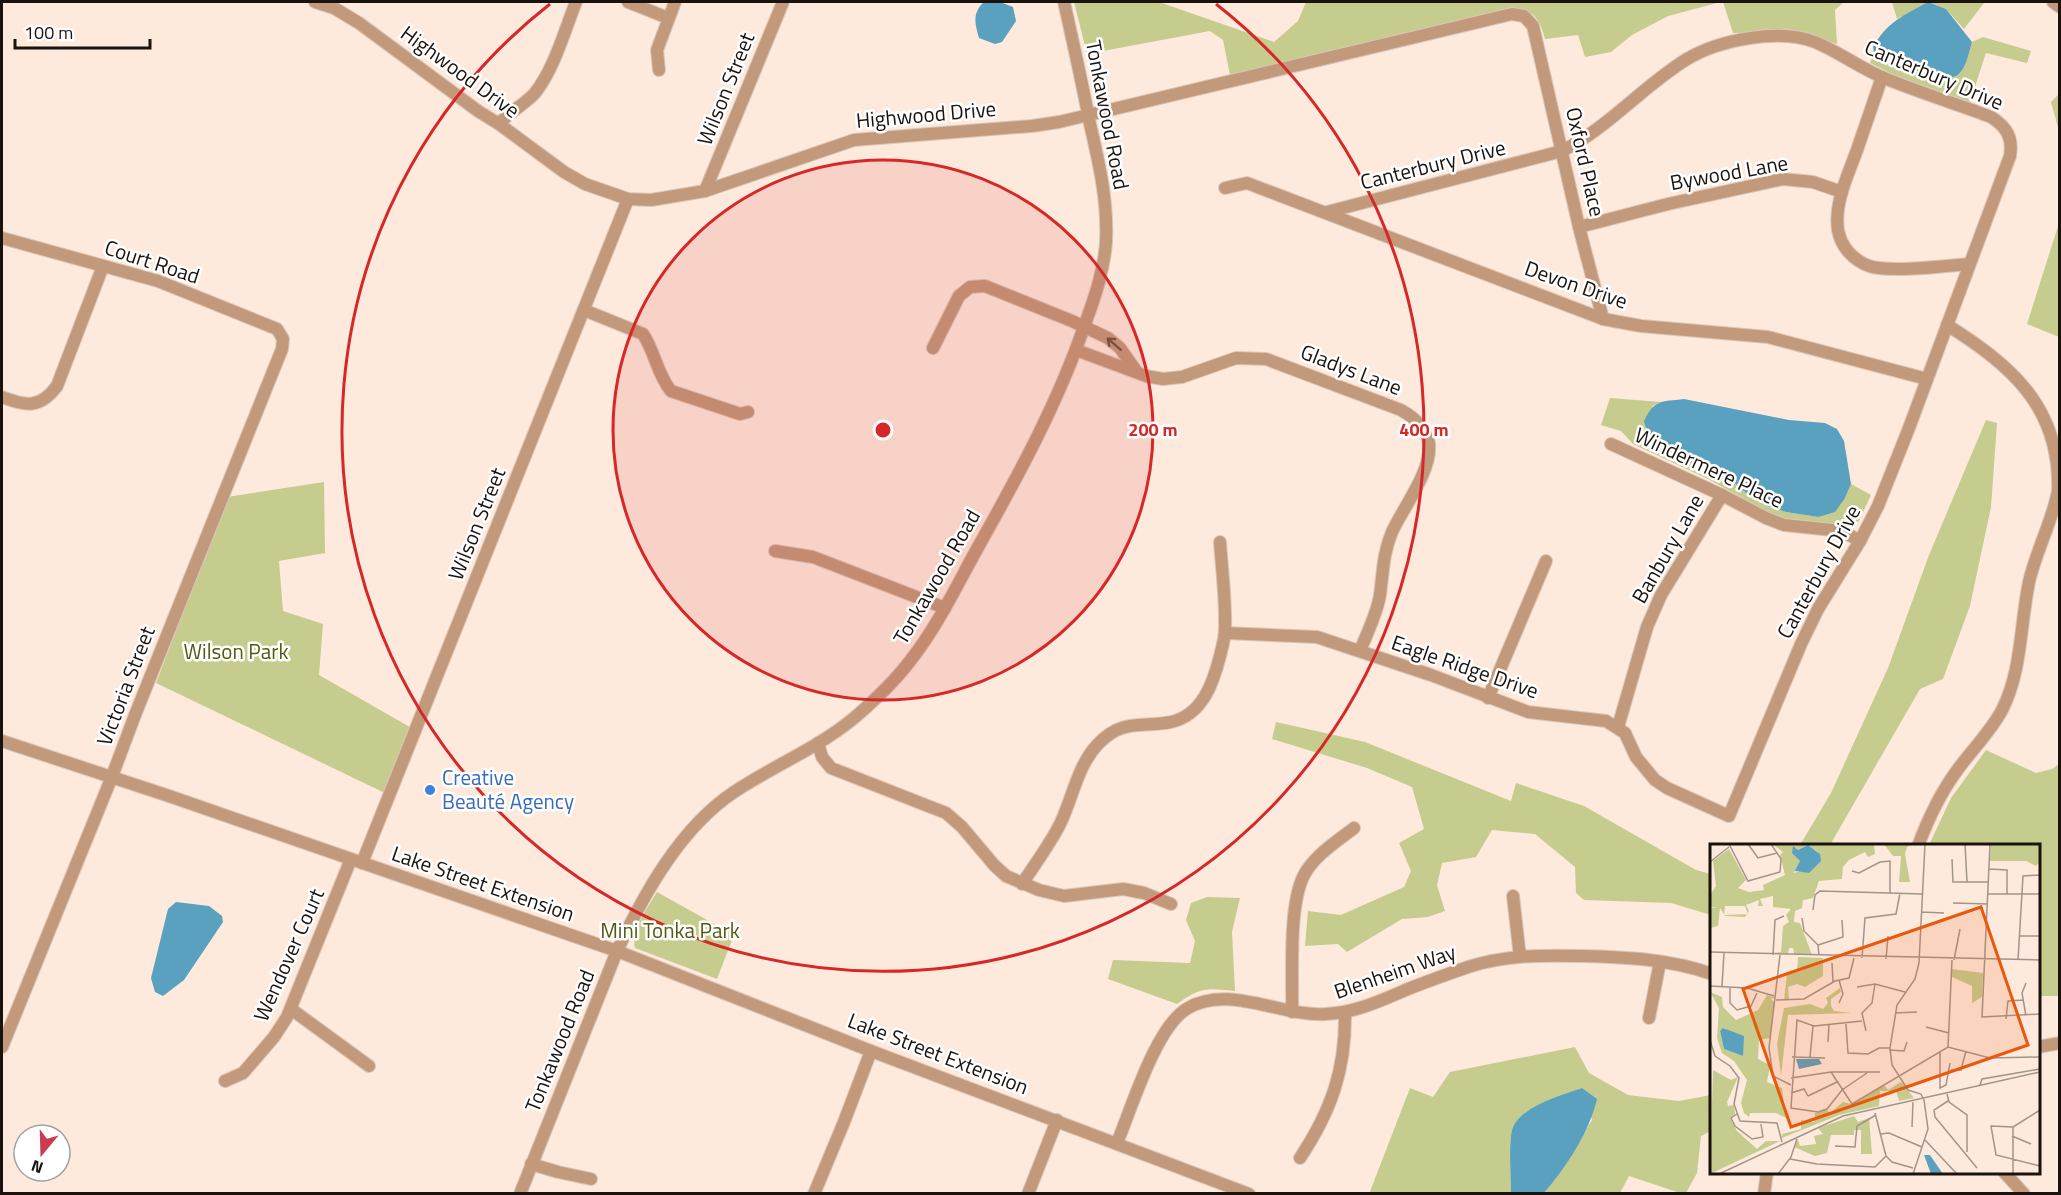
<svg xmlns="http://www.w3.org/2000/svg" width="2061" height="1195" font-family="'Titillium Web',sans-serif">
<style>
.green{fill:#c5cc8e}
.water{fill:#59a1bf}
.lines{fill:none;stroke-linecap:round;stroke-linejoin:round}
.minor-casing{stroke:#d9c7bc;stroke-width:14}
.minor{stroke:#c3997b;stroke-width:12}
.oneway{stroke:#6e5644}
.ring{fill:none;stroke:#d62828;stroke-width:3}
.shop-dot{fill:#3f7fe0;stroke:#fff;stroke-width:2}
.labels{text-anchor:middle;stroke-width:5;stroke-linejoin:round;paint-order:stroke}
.street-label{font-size:21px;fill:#1a120d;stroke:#fff}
.park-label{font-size:21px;fill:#555a12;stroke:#fff}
.shop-label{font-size:21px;fill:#366cbe;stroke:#fff;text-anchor:start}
.inset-road{fill:none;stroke:#a2948a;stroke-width:1.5}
.view{fill:#e8590c;fill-opacity:0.15;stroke:#e8590c;stroke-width:3}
.inset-edge{fill:none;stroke:#1a120d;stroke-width:3}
.centre{fill:#d62828;stroke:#fff;stroke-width:3}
.ring-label{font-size:18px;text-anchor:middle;font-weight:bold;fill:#d62828;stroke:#fff;stroke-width:5;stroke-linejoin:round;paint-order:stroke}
</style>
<rect width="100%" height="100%" fill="#fdeadd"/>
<g class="green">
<path d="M1074,2H1159L1274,42L1298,21L1306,2H1721L1668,16L1632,35L1611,52L1585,57L1578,35L1545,39C1540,20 1534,9 1513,8L1230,75L1223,40L1210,31L1087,54Z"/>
<polygon points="1723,2 1844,2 1835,10 1837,44 1797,31 1733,33"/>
<polygon points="1892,2 1984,2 1984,3 1964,29 1946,9 1928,2 1897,19"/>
<path d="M1983,37L2031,51L2027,63L1986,53L1970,102L1896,76L1870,63L1874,53C1891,61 1939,84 1956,76C1966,71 1969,52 1972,42Z"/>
<polygon points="2059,94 2059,131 2051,102"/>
<polygon points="2059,223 2060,337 2059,337 2027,324"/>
<polygon points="1610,398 1661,402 1652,406 1663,449 1704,470 1720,475 1733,482 1750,496 1767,506 1786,512 1818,517 1845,498 1851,484 1871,495 1859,521 1851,525 1820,524 1789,520 1768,512 1708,479 1633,444 1621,431 1601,425"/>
<polygon points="1986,420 1997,423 1991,507 1970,606 1943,679 1920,689 1830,845 1800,845 1831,793 1888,668 1929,555"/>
<polygon points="324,482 325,553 279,561 283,611 323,624 319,675 415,730 389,795 156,683 227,497"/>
<polygon points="1276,722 1365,742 1511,801 1516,783 1584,806 1696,870 1711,874 1711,915 1671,903 1584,900 1576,893 1575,867 1535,834 1492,830 1476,857 1442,863 1437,885 1445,911 1428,917 1402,919 1347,952 1338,944 1305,946 1308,911 1341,915 1404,887 1411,871 1399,843 1424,829 1412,787 1367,768 1272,739"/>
<polygon points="1986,750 2036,773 2052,769 2059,764 2059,996 2039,996 2038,846 1929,845 1951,798"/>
<path d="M657,892L734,935L717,979L635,948C631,930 648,907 657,892Z"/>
<path d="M1207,897L1240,898L1232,932L1235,991C1206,988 1201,987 1177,1004L1108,979L1113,960L1190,963L1195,941L1186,920L1191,903Z"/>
<path d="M1575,1047L1589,1073L1628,1095L1679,1101L1711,1095V1131L1701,1136L1697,1173L1686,1193H1680L1629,1176L1620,1193H1544L1555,1179L1592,1120L1582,1088C1562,1095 1522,1106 1513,1127C1508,1140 1511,1179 1511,1193L1369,1194L1410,1088L1433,1097L1450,1072Z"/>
</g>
<g class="water">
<path d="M984,2H1000L1013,7L1016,21L1002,42L995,44L979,38C975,23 972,13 984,2Z"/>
<path d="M1928,2L1946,9L1972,42C1969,52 1966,71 1956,76C1939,84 1891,61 1874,53L1873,47C1887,22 1904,15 1928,2Z"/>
<path d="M1684,399L1789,420L1825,423L1837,429L1844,441L1851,484L1845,498L1835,512L1818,517L1786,512L1767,506L1750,496L1733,482L1720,475L1704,470L1663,449L1649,438L1644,421C1655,399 1660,402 1684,399Z"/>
<polygon points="176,902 209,906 222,916 223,922 184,980 163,996 155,992 151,978 168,909"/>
<path d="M1582,1088L1597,1099C1589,1133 1566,1167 1544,1193H1511C1511,1179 1508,1139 1513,1127C1522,1106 1562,1095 1582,1088Z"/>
</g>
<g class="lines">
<defs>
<g id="minor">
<polyline points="315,2 334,8 359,23 478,111 499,124 564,172 585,184 628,199 651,200 705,191 854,140 1032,126 1059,122 1512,14 1524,16 1533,26 1579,227 1603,319"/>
<polyline points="628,2 668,18"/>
<polyline points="2053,2 2060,7"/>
<polyline points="659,70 657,50 675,2"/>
<path d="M1882,77C1874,101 1865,126 1857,150C1848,175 1834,203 1838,230C1841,247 1853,260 1869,266C1891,273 1945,266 1969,264"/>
<path d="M499,124C509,112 524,105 535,93C555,67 564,32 576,2"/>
<polyline points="1225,188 1247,183 1603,319 1641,326 1768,337 1927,379"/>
<polyline points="705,191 783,2"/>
<polyline points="1579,227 1668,204 1783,179 1813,182 1842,192"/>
<polyline points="2,238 158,281 277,329 283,339 282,349 135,715 111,779 2,1047"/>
<path d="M584,310L643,334C655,352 657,374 671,391L740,414L748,412"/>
<polyline points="933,348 959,296 970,287 985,286 1072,321 1108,338 1120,348 1136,371"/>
<path d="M1076,350L1146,376L1163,379L1182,377L1236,358L1266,359L1401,410C1415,418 1427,428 1429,444C1432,471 1403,508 1392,532C1383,553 1383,573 1380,595C1377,614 1367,633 1360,651"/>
<path d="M2,397C26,406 40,409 57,386L103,266"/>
<polyline points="1611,444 1722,495 1766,518 1784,525 1842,531 1860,541"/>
<polyline points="775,551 813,557 945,608"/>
<path d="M1225,633L1317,637L1431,675L1528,712L1606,721L1625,733L1636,757L1655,780L1667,788L1729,816L1801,644L1818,609L1860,541L1878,506L1909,428L2010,156C2013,138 2007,127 1991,117C1956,104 1919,92 1884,78C1860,68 1839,52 1815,42C1779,28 1719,40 1687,59C1643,86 1608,128 1562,151L1327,212"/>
<polyline points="1488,698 1546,561"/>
<polyline points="1618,727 1647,627 1661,595 1722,495"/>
<polyline points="2,741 169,796 617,951 871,1051 1249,1194"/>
<polyline points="818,743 822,757 831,768 946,813 962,827 994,865 1006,876 1039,890 1064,896 1123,889 1144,893 1171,904"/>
<path d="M1918,846C1928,819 1941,792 1958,769C1972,750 1991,731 2002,710C2022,671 2020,625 2029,582C2036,551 2052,522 2058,491C2061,406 2009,364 1947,325"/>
<polyline points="362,863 628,199"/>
<path d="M1022,884C1035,864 1051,843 1061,822C1073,796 1078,765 1098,744C1123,718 1141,728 1171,722C1202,715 1213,684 1220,656C1222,648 1225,638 1225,629C1226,601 1222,571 1220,542"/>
<polyline points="1513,896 1520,957"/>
<polyline points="291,1009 369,1066"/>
<path d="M1292,1012C1293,976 1288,906 1304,875C1315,855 1336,842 1354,828"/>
<polyline points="1649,1018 1660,962"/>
<polyline points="2038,1047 2060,1043"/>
<polyline points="225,1081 243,1073 274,1037 287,1017 351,859"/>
<path d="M1117,1143C1132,1107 1156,1026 1188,1008C1229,984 1281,1017 1326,1014C1355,1013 1382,1000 1408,989C1428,981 1448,974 1468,967C1505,955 1543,955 1581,956C1625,957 1670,959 1712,974"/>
<path d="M1300,1158C1331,1111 1346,1070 1345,1012"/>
<polyline points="531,1164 558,1172 591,1179"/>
<polyline points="2004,1172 2024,1194"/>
<path d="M520,1194L617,951C644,894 680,828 734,792C773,766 818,748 854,718C874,701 894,682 910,661C937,627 956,587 977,549C1018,476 1058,403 1085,324C1095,297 1104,270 1106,242C1108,201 1099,163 1090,124C1082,83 1073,42 1064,2"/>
<polyline points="814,1194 844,1122 871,1051"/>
<polyline points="1028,1194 1057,1120"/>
<polyline points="1764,1194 1767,1172"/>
</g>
</defs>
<use href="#minor" class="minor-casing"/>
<use href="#minor" class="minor"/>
</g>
<defs><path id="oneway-shaft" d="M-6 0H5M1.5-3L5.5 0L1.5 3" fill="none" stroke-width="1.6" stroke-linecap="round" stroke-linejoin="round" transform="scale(1.5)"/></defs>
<use class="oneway" href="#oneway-shaft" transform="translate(1114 344) rotate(-139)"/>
<circle cx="883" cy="430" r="270" fill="#d62828" fill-opacity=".12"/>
<g class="ring">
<circle cx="883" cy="430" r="270"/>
<path d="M1216 4A541 541 0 1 1 550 4"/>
</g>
<circle class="shop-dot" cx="430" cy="790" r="6"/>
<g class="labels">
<g class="street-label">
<text transform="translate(460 72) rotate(36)" y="7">Highwood Drive</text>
<text transform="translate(1934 75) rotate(23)" y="7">Canterbury Drive</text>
<text transform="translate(726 89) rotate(-68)" y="7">Wilson Street</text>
<text transform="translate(926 115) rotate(-5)" y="7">Highwood Drive</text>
<text transform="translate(1107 115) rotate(79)" y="7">Tonkawood Road</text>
<text transform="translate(1585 162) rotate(77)" y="7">Oxford Place</text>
<text transform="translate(1433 165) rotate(-14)" y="7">Canterbury Drive</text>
<text transform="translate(1729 173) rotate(-10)" y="7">Bywood Lane</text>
<text transform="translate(152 262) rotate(18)" y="7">Court Road</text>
<text transform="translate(1576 285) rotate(19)" y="7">Devon Drive</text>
<text transform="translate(1351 370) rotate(21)" y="7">Gladys Lane</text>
<text transform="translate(1709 468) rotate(25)" y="7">Windermere Place</text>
<text transform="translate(477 524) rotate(-68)" y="7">Wilson Street</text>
<text transform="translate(1668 549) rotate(-60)" y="7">Banbury Lane</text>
<text transform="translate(1819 572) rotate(-61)" y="7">Canterbury Drive</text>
<text transform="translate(937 577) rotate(-60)" y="7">Tonkawood Road</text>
<text transform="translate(1465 667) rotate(19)" y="7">Eagle Ridge Drive</text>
<text transform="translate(126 686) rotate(-69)" y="7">Victoria Street</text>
<text transform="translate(483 884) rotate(19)" y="7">Lake Street Extension</text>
<text transform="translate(289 955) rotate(-66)" y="7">Wendover Court</text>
<text transform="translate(1395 972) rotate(-19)" y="7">Blenheim Way</text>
<text transform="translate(560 1041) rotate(-68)" y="7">Tonkawood Road</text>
<text transform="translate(938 1054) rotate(21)" y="7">Lake Street Extension</text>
</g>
<g class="park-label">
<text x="236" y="659">Wilson Park</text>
<text x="670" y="938">Mini Tonka Park</text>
</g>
<g class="shop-label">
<text x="442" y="785">Creative<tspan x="442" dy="24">Beauté Agency</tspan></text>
</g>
</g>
<g transform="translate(1710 844)">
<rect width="330" height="330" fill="#fdeadd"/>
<path d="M62,0H164L165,10L158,13L155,8L139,16L133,23L132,35L109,37L103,54L93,56L92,64L85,67L84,78L90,79L102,111L84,110L83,104H79L78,110L64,108H71L73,82L79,78L76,71L81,65L63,63V52L50,55L53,62H48L49,56L36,61L39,67L35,73L15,72L10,64L8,82L0,84V64H8L0,63V51L6,42L3,17L19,5L36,36L28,44L39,48L54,46L53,41L75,31L70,11L73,8ZM98,1L108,8V19L103,25L83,29L90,18L83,2L88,6ZM15,62H35L38,70L14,71ZM174,0H204L197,3L195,10L200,38H189L191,12H183ZM281,0H330V18L326,22L316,17H280ZM88,113L113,114V132L95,143L87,140L78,143L79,156H74L77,130L87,125ZM242,125L273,129L272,153L262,159V142L242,133ZM130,144L131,148L121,155V162L124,167L142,169L78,171L71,232L67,200L74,164L100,160L113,165L118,159L116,154ZM0,148L12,153L13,163L26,176L48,166L57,151L65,154L61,155L65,159L60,194L49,196L48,215L60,221L57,238L72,244L76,274L66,269H40L39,273L34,269L31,259L37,236L24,217L12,209L7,194L9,164ZM15,184L33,200V212L14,205L10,188ZM3,226L21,236L28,233L17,258L18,262L24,261L25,270L20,274L27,287L47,305L56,297H70L0,330ZM191,238L204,254L189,257L186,247H170L169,262L129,271L72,294V290L91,285V276L104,278L105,269L117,266L120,269L133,258L141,260L174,241L178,246ZM144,272L148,278L159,274L162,310H151V286H144V291H121L117,309L105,312L84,303L88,296L90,302L106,300L104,292L113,290L108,284Z" fill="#c5cc8e" fill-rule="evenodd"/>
<path d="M98,1L110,10L111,17L99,29L85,27L83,30L90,17L82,9L83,2L88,6ZM13,184L34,192L33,212L14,205L10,187ZM86,215H109L112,220L89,225ZM214,311H220L233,330H221Z" fill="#59a1bf"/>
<path class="inset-road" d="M19,0L38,37L70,28L71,15L61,0M38,0L48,14L67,9M255,0L257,38M280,0L272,173L330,170M242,15L243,38H278M0,18L19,3M279,25L297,26V50M142,27L149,29L170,18L180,17V49M278,50H330M243,59L278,60M103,66L105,51L110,47L213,50M212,68L234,69M92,74L94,87L108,101L109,112M310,92H330M108,101L133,93L132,76M0,108L330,116M63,111L65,76L74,72M70,111L59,204L63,232L81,241M152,114L155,74L186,70L190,49M176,115L178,92M244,116L250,85M308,116L313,32L330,31M122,119L123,138M129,136L133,150L129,159M0,142L37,144L64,152M12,142L14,109M20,143V159L27,166L41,162L47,149M147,143L165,140L195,148M66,156L94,155L125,137L139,134L144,114M185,169L207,168M316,172L312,149L316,139M296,175L298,157L313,156M152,177L104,182L87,176L81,264L108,268L117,265L132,246L157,229M136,180L138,209L158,210L169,204H180M216,183L239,189M156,187L152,169L162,159L165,140M0,196L5,212L20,222L29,234L24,260L30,277L67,279L72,298M118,198L119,180M238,203L242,116M179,206L194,207L197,198M230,207V244L236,241L240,219M82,213L115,214M100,213L103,182M241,226H251L256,207M121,228L142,260L238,203L280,214L330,213M81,234L121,228H170M270,241L272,235L330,225M81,249L94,245L98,252M237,250L239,258L257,271V308M98,252L127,238M238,257L224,266L225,273L267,324M165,269L176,312M27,270L21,274L25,282L42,295L53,293L51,280M202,283L203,258M303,283L281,282L286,311L330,322M170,290L179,289L212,303M302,292L321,300M215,296L247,330M125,302L145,303L147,282L166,271M176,312L182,318L203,324M80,315L107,320L165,323L176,312M9,330L133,272L330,228M68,330L81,313L87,295M203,330L218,285L214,256L211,250L198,246L182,221L180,204L187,161L205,135L209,119L215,0M303,330V283L330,266"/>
<path class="view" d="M271,63L318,201L81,283L33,145Z"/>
<rect width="330" height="330" class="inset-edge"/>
</g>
<circle cx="883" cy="430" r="9" class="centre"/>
<g class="ring-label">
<text x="1153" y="436">200 m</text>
<text x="1424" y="436">400 m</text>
</g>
<rect width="2061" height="1195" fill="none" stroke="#1a120d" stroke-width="6"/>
<g transform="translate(42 1153) rotate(199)"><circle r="28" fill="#ffffff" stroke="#a3a09e" stroke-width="1.5"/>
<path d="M0-4.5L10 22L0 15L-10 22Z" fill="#cb3b52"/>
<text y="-9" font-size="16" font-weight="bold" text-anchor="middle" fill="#1a120d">N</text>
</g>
<path d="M15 39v9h135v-9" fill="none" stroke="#1a120d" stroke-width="3"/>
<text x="24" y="39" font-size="18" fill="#1a120d" stroke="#ffffff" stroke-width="4.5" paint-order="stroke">100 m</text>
</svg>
